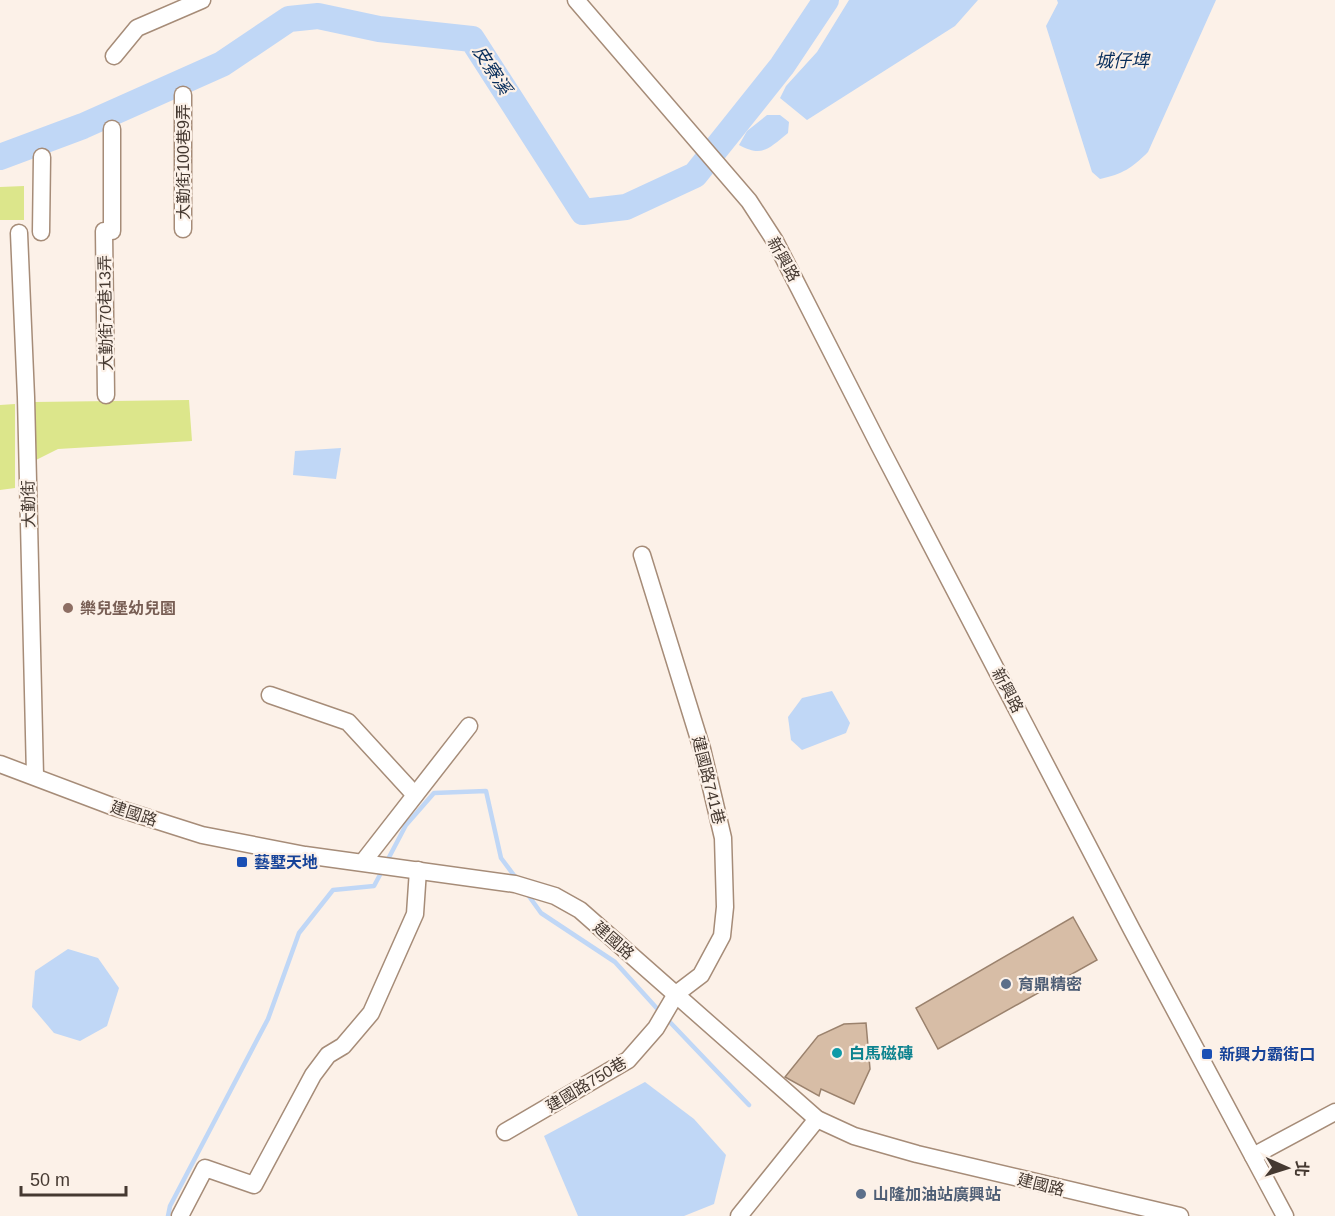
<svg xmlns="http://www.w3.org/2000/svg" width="1335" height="1216" font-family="Helvetica,'Noto Sans TC',sans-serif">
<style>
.green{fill:#dce68b}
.water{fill:#c0d7f6}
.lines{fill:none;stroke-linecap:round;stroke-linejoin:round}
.stream{stroke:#c0d7f6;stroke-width:4.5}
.river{stroke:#c0d7f6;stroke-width:26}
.building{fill:#d7bda6;stroke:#9b826d;stroke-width:1.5}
.minor-casing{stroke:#a68c78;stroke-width:19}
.minor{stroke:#fff;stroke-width:16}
.education-dot{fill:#8d6e63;stroke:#fcf1e8;stroke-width:2}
.transit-dot{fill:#1a4fb4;stroke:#fcf1e8;stroke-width:2}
.service-dot{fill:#5c6f8a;stroke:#fcf1e8;stroke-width:2}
.culture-dot{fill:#0f9aa8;stroke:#fcf1e8;stroke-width:2}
.labels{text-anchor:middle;stroke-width:4.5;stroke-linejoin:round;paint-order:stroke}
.street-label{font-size:16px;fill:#453931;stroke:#fcf1e8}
.education-label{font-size:16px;font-weight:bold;fill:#785e54;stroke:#fcf1e8;text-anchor:start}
.transit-label{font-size:16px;font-weight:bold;fill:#164399;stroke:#fcf1e8;text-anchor:start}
.service-label{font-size:16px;font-weight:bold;fill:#4e5e75;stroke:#fcf1e8;text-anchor:start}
.culture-label{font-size:16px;font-weight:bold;fill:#0d838f;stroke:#fcf1e8;text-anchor:start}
.water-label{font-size:18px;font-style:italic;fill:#082e5c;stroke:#fcf1e8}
</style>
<rect width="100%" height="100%" fill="#fcf1e8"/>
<g class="green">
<polygon points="24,186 24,220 0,220 0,187"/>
<polygon points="189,400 192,441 58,449 36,460 34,402"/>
<polygon points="15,404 15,488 0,490 0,405"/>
</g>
<g class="water">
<polygon points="849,0 978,0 955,26 807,120 780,98 786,86 817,52"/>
<path d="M1057,0H1216L1148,152C1132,168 1123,174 1100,179L1092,172L1046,26L1058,3Z"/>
<path d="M767,115H780L789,122L788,133C769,148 763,158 739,145L747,131Z"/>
<polygon points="341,448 336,479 293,475 295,451"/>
<polygon points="832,691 850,723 846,733 802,750 791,740 788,717 802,698"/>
<polygon points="68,949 98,958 119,988 107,1026 80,1041 54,1033 32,1007 35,971"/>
<polygon points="645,1082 694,1119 726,1155 714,1204 684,1216 578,1216 544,1136"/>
</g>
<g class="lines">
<g class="stream">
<polyline points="386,863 406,825 434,793 486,791 501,858 516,878"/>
<polyline points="526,892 541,913 615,962 662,1014"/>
<polyline points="666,1018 749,1105"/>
<polyline points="168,1216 170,1206 268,1019 299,933 333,890 374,886 382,871"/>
</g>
<polyline class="river" points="0,157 83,126 222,64 289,19 318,16 379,29 472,39 583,212 626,207 695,175 782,66 826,0"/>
</g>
<g class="building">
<polygon points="1073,917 1097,960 938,1049 916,1008"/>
<polygon points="866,1023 870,1069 854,1104 821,1089 819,1096 785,1077 818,1036 844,1024"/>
</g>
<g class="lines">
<defs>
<g id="minor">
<polyline points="576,0 749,201 775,241 880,447 1132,930 1285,1216"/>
<polyline points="114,56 137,28 202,0"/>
<polyline points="183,95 183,229"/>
<polyline points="112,129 112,231"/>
<polyline points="104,231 106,395"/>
<polyline points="41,232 42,157"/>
<polyline points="19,233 26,397 35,776"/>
<polyline points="270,695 348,722 415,795"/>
<polyline points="0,764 114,807 202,835 305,855 515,884 555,896 580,910 817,1119 854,1136 917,1154 1180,1216"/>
<polyline points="363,862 469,726"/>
<polyline points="505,1132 628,1060 656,1028 676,994 701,975 722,936 725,907 723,838 702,749 642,555"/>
<polyline points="1253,1156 1335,1112"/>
<polyline points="180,1216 205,1168 254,1185 313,1075 328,1055 343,1046 371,1013 415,914 418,870"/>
<polyline points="739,1216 817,1119"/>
</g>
</defs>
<use href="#minor" class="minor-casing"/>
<use href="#minor" class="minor"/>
</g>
<circle class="education-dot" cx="68" cy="608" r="6"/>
<g class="transit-dot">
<rect x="236" y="856" width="12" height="12" rx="3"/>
<rect x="1201" y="1048" width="12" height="12" rx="3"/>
</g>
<g class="service-dot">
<circle cx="1006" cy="984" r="6"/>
<circle cx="861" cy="1194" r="6"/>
</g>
<circle class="culture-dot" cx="837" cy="1053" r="6"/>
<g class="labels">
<g class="street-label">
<text transform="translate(183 162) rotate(-90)" y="6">大勤街100巷9弄</text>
<text transform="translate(784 259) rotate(61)" y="6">新興路</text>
<text transform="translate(105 313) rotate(-91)" y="6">大勤街70巷13弄</text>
<text transform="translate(28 504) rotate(-91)" y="6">大勤街</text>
<text transform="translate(1008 690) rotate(62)" y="6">新興路</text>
<text transform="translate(709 780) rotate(76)" y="6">建國路741巷</text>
<text transform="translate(134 813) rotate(18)" y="6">建國路</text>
<text transform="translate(614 940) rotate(41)" y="6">建國路</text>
<text transform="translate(586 1084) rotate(-31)" y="6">建國路750巷</text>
<text transform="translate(1041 1184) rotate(14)" y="6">建國路</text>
</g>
<g class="education-label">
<text x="80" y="614">樂兒堡幼兒園</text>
</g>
<g class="transit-label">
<text x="254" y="868">藝墅天地</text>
<text x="1219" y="1060">新興力霸街口</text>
</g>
<g class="service-label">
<text x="1018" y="990">育鼎精密</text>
<text x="873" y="1200">山隆加油站廣興站</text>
</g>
<g class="culture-label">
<text x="849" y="1059">白馬磁磚</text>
</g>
<g class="water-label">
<text x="1122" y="67">城仔埤</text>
<text transform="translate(492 70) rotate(57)" y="6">皮寮溪</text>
</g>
</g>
<g transform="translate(1287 1168) rotate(93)" stroke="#fcf1e8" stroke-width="4.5" paint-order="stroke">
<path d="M0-4.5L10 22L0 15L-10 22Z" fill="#453931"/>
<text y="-9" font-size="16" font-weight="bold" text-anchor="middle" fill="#453931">北</text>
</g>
<path d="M21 1186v9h105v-9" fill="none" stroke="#453931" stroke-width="3"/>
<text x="30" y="1186" font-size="18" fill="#453931" stroke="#fcf1e8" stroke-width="4.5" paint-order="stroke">50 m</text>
</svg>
